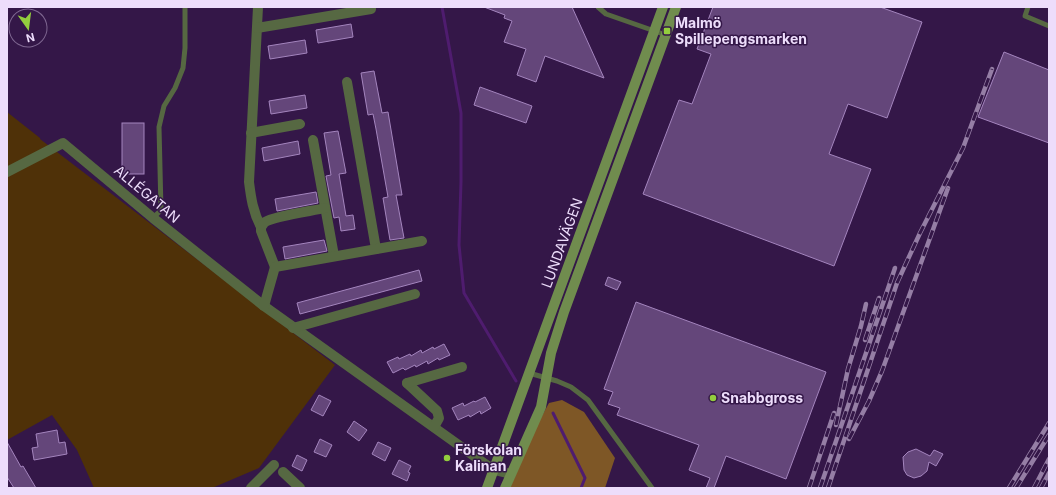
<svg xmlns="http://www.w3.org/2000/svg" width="1056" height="495" font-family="Inter,sans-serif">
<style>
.green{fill:#4f3108}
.forest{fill:#7e5726}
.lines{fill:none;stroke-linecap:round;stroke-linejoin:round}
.stream{stroke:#4f1c6f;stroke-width:3}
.building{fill:#64467a;stroke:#a485be}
.lane{stroke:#566842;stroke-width:5}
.street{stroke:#566842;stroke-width:10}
.secondary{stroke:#708c4e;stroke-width:10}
.rail-casing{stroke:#957ea5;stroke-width:4.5}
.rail{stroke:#341748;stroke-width:3;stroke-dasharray:9;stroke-linecap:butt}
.poi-dot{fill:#93cd3e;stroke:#341748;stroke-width:1.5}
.labels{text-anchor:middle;stroke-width:3;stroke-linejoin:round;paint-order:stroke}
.poi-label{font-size:14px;font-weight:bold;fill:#edddfb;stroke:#341748;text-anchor:start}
.street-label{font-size:14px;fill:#edddfb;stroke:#341748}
</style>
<rect width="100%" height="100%" fill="#341748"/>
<polygon class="green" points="7,112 40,138 40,139 335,365 259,468 212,488 94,488 77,450 52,415 7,440"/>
<polygon class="forest" points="562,400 584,412 615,458 605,488 510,488 538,423 549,403"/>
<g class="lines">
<g class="stream">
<polyline points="442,7 461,113 461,182 459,245 464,293 516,381"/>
<polyline points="553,413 585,478 581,488"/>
</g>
</g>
<g class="building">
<polygon points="484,7 572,7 604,78 545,56 536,82 517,75 526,49 504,42 512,21 504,18 505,15"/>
<polygon points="713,7 880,7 922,22 887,118 848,104 829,154 871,169 834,266 643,194 679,100 692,104 711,54 697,49"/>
<polygon points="351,24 353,37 318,43 316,30"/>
<polygon points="305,40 307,53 270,59 268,46"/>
<polygon points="1004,52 1049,70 1049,143 978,117"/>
<polygon points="374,71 382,113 388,112 402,195 396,195 404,238 390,240 383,198 388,197 376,129 373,114 368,115 361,73"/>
<polygon points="480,87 532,106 526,123 474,105"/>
<polygon points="305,95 307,108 271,114 269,101"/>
<rect x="122" y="123" width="22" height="51"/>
<polygon points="338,131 346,173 339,174 346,216 353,215 355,229 341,231 339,217 334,218 326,176 331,175 324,133"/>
<polygon points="298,141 300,154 264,161 262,148"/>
<polygon points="316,192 318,203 277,211 275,199"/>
<polygon points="324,240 327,251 285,259 283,247"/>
<polygon points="419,270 422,281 300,314 297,303"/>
<polygon points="608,277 621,282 617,290 605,285"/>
<polygon points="636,302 826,372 786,479 726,456 714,488 706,488 710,478 689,470 699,445 617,415 620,408 608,404 613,392 604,389"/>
<polygon points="444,344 450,355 439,360 438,358 428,364 427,361 416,367 415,365 405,370 403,368 393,373 387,362 398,357 399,359 410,354 411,356 421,350 422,353 433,347 434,349"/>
<polygon points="319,395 331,401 323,416 311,410"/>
<polygon points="485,397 491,408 481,414 480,411 470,417 469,415 458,420 452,408 463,403 464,406 474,401 475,402"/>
<polygon points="354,421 367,430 359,441 347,432"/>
<polygon points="57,430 59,443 65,442 67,454 34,460 32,448 38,447 36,434"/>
<polygon points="320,439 332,445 326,457 314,452"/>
<polygon points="7,442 21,467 23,466 36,488 14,488 7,477"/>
<polygon points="378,442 391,448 385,461 372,454"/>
<polygon points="916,449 930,456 934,450 943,454 936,466 929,462 927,471 921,476 914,478 907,475 904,470 903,457 908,452"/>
<polygon points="297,455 307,460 302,471 292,466"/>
<polygon points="399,460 411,466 408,472 410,473 407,481 392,474"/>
</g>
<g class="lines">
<g class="lane">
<polyline points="598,7 606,14 666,35"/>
<polyline points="1028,7 1025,16 1049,26"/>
<polyline points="153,218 161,210 159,127 164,106 175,88 183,68 185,48 185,7"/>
<polyline points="529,373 557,381 571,387 588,400 652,488"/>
</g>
<g class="street">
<path d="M258,7L249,182C251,198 253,212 261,227"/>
<polyline points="257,28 371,9"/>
<polyline points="347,82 376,249"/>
<polyline points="251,133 300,124"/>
<polyline points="313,140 334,256"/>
<polyline points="7,172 63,143 153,218 264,306 488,466 494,470 511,474"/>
<path d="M275,267L261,231V227C262,226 264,223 265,222C275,216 312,211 325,208"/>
<polyline points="264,306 275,267 422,241"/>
<polyline points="293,328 415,294"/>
<polyline points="407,383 437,411 439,418 434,427"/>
<polyline points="407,383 462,367"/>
<polyline points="283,472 300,488"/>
<polyline points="251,488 274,465"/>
</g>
<g class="secondary">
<polyline points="487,488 663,7"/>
<polyline points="505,488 541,407 551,353 564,312 676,7"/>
</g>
<defs>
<g id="rail">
<polyline points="865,340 879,298"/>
<polyline points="836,425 848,369 861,326 866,304"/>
<polyline points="849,439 869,401 882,371 948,188"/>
<polyline points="809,488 834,413"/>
<polyline points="820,488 895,268"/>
<polyline points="828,488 897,283 920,233 963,148 992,69"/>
<polyline points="1009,488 1049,423"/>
<polyline points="1016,488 1049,435"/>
<polyline points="1034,488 1049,459"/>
<polyline points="1041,488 1049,473"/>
</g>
</defs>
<use href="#rail" class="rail-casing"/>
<use href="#rail" class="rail"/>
</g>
<g class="poi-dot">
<rect x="663" y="27" width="8" height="8" rx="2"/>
<circle cx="713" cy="398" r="4"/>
<circle cx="447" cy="458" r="4"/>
</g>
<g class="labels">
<g class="poi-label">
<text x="675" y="28">Malmö<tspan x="675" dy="16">Spillepengsmarken</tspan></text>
<text x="721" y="403">Snabbgross</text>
<text x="455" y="455">Förskolan<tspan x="455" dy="16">Kalinan</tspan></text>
</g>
<g class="street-label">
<text transform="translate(147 194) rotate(40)" y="5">ALLÉGATAN</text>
<text transform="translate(562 243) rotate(-70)" y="5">LUNDAVÄGEN</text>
</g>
</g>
<rect width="1056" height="495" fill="none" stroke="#edddfb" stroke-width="16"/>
<g transform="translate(28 28) rotate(166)"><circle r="19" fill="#341748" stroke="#7e6690"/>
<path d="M0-3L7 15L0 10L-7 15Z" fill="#93cd3e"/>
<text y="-6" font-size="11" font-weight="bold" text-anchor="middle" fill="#edddfb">N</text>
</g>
</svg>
